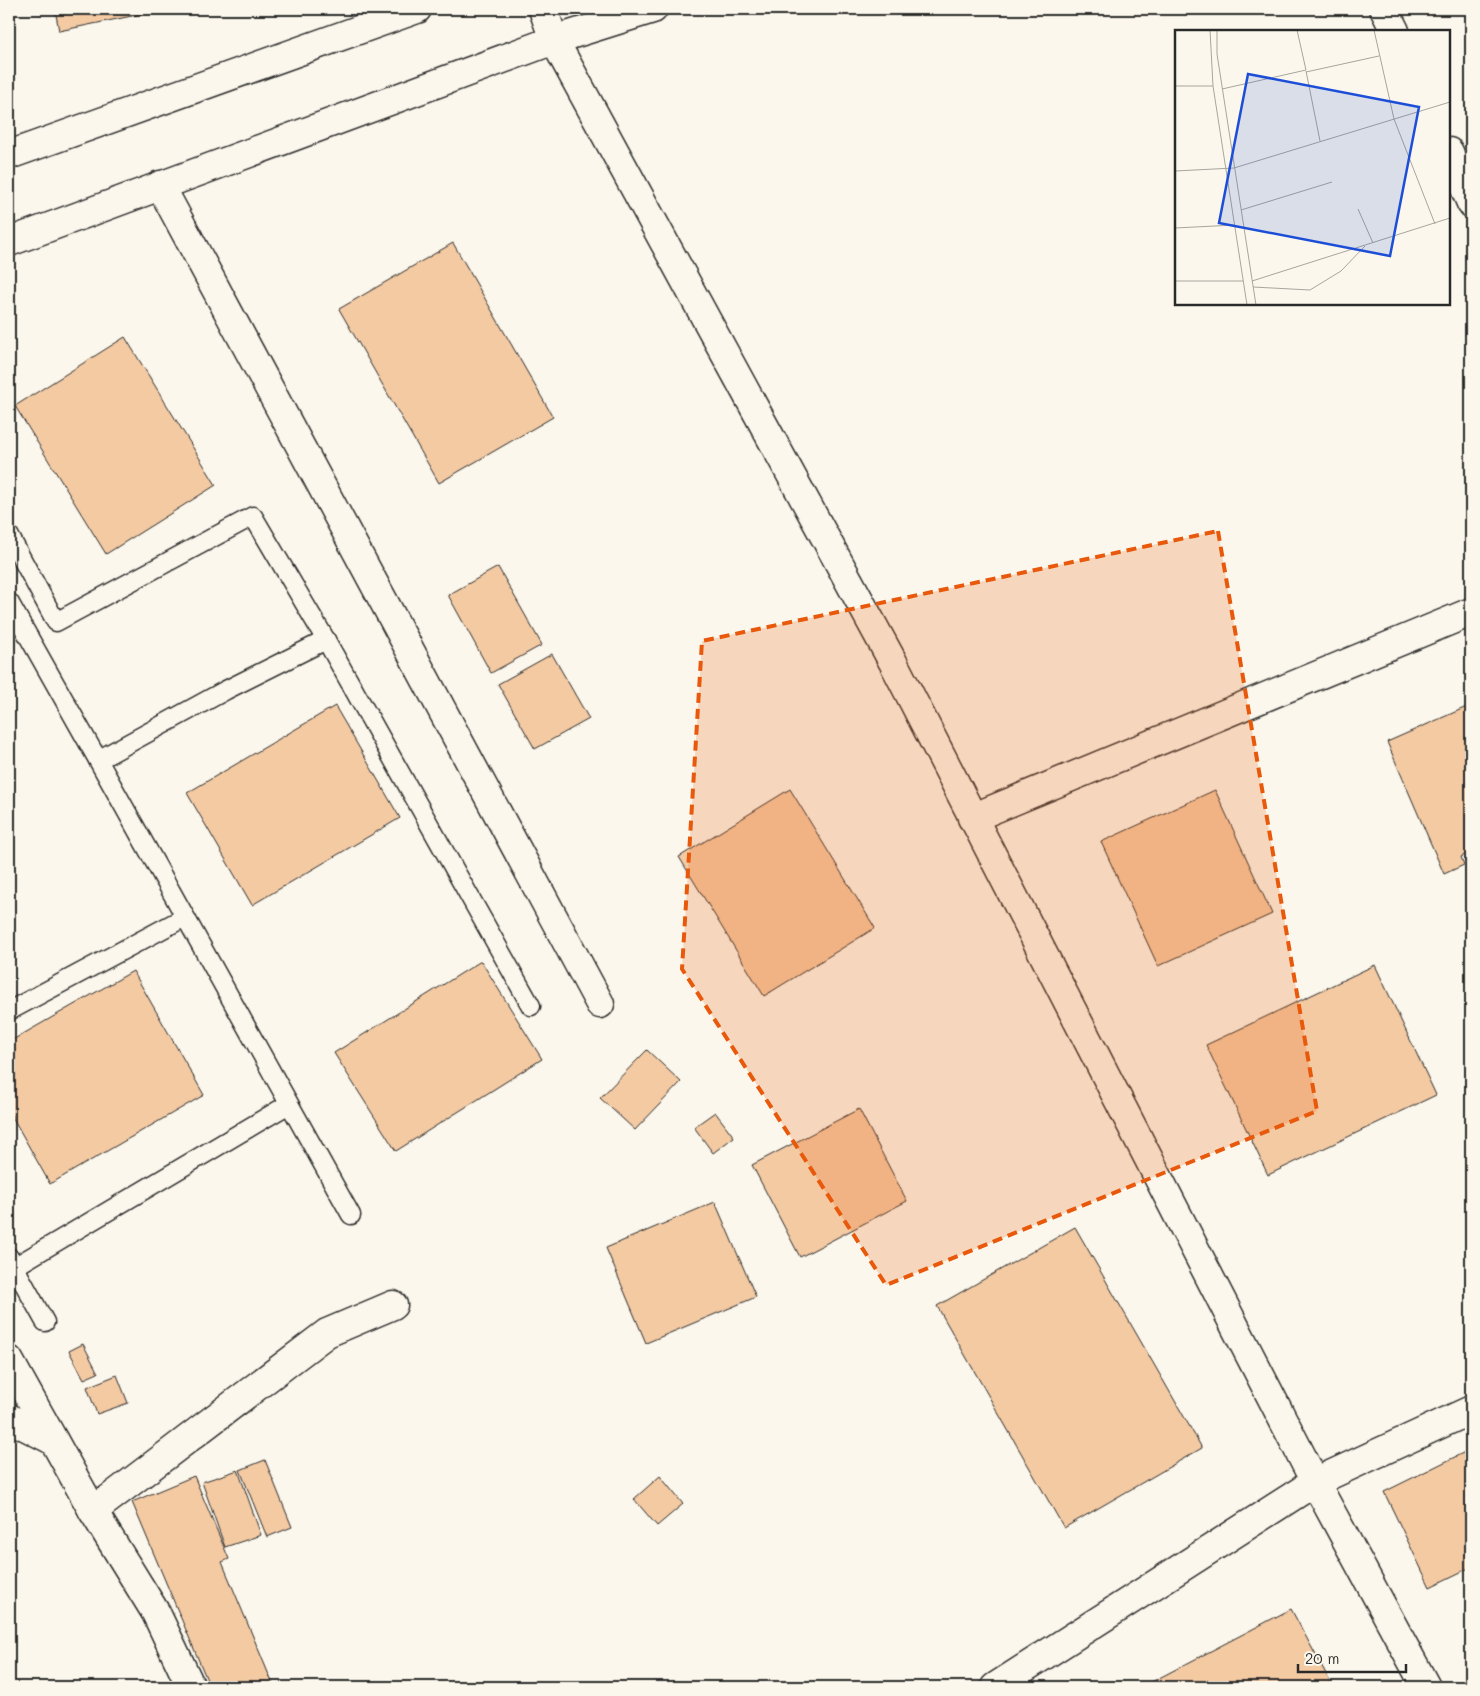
<svg xmlns="http://www.w3.org/2000/svg" width="1480" height="1696" font-family="Mali,sans-serif">
<style>
.building{fill:#f4caa3;stroke:#2b2b2b}
.lines{fill:none;stroke-linecap:round;stroke-linejoin:round}
.service-casing{stroke:#2b2b2b;stroke-width:21}
.minor-casing{stroke:#2b2b2b;stroke-width:31}
.secondary-casing{stroke:#2b2b2b;stroke-width:31}
.service{stroke:#fbf7ec;stroke-width:18}
.minor{stroke:#fbf7ec;stroke-width:28}
.secondary{stroke:#fbf7ec;stroke-width:28}
.marked{fill:#e8590c;fill-opacity:0.2;stroke:#e8590c;stroke-width:4;stroke-dasharray:10 6;stroke-linejoin:round}
.inset-road{fill:none;stroke:#a8a59f;stroke-width:1}
.view{fill:#1d4ed8;fill-opacity:0.15;stroke:#1d4ed8;stroke-width:2.5}
.inset-edge{fill:none;stroke:#2b2b2b;stroke-width:2.5}
</style>
<rect width="100%" height="100%" fill="#fbf7ec"/>
<filter id="ink" filterUnits="userSpaceOnUse"><feTurbulence type="fractalNoise" baseFrequency=".02" numOctaves="2"/><feDisplacementMap in="SourceGraphic" scale="10" xChannelSelector="R" yChannelSelector="G"/><feConvolveMatrix kernelMatrix="1 2 1 2 8 2 1 2 1" color-interpolation-filters="sRGB"/></filter>
<g filter="url(#ink)">
<g class="building">
<polygon points="55,9 166,9 59,31"/>
<polygon points="453,243 553,417 439,483 339,309"/>
<polygon points="125,337 216,485 106,554 15,406"/>
<polygon points="498,567 542,645 491,673 448,595"/>
<polygon points="552,654 589,719 535,749 498,684"/>
<polygon points="1471,705 1471,852 1461,857 1464,865 1444,874 1387,742"/>
<polygon points="335,706 400,818 252,905 187,793"/>
<polygon points="790,789 875,928 764,996 679,857"/>
<polygon points="1215,790 1272,914 1158,966 1101,842"/>
<polygon points="481,961 542,1059 396,1151 334,1053"/>
<polygon points="1375,965 1436,1095 1268,1175 1206,1045"/>
<polygon points="133,971 204,1095 50,1184 9,1111 9,1042"/>
<polygon points="647,1050 681,1082 635,1130 600,1098"/>
<polygon points="859,1109 907,1201 800,1257 752,1165"/>
<polygon points="715,1112 734,1137 713,1153 694,1127"/>
<polygon points="715,1202 756,1297 646,1343 606,1248"/>
<polygon points="1075,1227 1202,1448 1064,1528 937,1306"/>
<polygon points="83,1344 98,1373 84,1379 69,1351"/>
<polygon points="117,1375 128,1403 97,1414 87,1387"/>
<polygon points="1471,1449 1471,1567 1430,1587 1384,1492"/>
<polygon points="265,1460 292,1527 267,1537 240,1470"/>
<polygon points="238,1470 261,1535 225,1547 202,1482"/>
<polygon points="194,1476 229,1559 222,1562 274,1687 210,1687 132,1502"/>
<polygon points="660,1476 683,1504 657,1526 634,1499"/>
<polygon points="1291,1609 1333,1687 1142,1687"/>
</g>
<g class="lines">
<defs>
<g id="service">
<polyline points="9,535 56,622 253,516 326,640 531,1006"/>
<polyline points="9,602 98,760 351,1215"/>
<polyline points="98,760 226,690 326,640"/>
<polyline points="9,1011 185,917"/>
<polyline points="9,1257 45,1322"/>
<polyline points="14,1267 289,1104"/>
</g>
<g id="minor">
<polyline points="543,9 554,40 893,662 1315,1482 1426,1687"/>
<polyline points="1384,9 1395,31"/>
<polyline points="1449,152 1471,203"/>
<polyline points="160,185 600,1004"/>
<polyline points="972,818 1471,612"/>
<polyline points="9,1360 93,1511 156,1613 191,1687"/>
<polyline points="9,1418 54,1441"/>
<polyline points="93,1511 327,1333 393,1305"/>
<polyline points="995,1687 1315,1482 1471,1410"/>
</g>
<g id="secondary">
<polyline points="9,155 417,9"/>
<polyline points="9,242 554,40 653,9"/>
</g>
</defs>
<use href="#service" class="service-casing"/>
<use href="#minor" class="minor-casing"/>
<use href="#secondary" class="secondary-casing"/>
<use href="#service" class="service"/>
<use href="#minor" class="minor"/>
<use href="#secondary" class="secondary"/>
</g>
</g>
<path class="marked" d="M1218,531L1317,1111L886,1285L682,969L702,641Z"/>
<g transform="translate(1175 30)">
<rect width="275" height="275" fill="#fbf7ec"/>
<path class="inset-road" d="M35,0L38,56L72,275M42,0V24L81,275M199,0L219,89L260,194M131,41L145,111M131,42L204,26M0,56H38M47,59L131,40L122,0M0,141L59,138L275,72M183,179L198,213M66,180L157,152M0,198L60,195M0,251H68M77,251L275,188M78,257L135,260L166,241L190,216"/>
<path class="view" d="M73,44L244,77L215,226L44,193Z"/>
<rect width="275" height="275" class="inset-edge"/>
</g>
<rect width="1480" height="1696" fill="none" stroke="#fbf7ec" stroke-width="30"/>
<rect x="15" y="15" width="1450" height="1666" fill="none" stroke="#2b2b2b" stroke-width="2" filter="url(#ink)"/>
<path d="M1298 1664v8h108v-8" fill="none" stroke="#2b2b2b" stroke-width="2.5"/>
<text x="1305" y="1664" font-size="15" fill="#2b2b2b" stroke="#fbf7ec" stroke-width="4" paint-order="stroke">20 m</text>
</svg>
